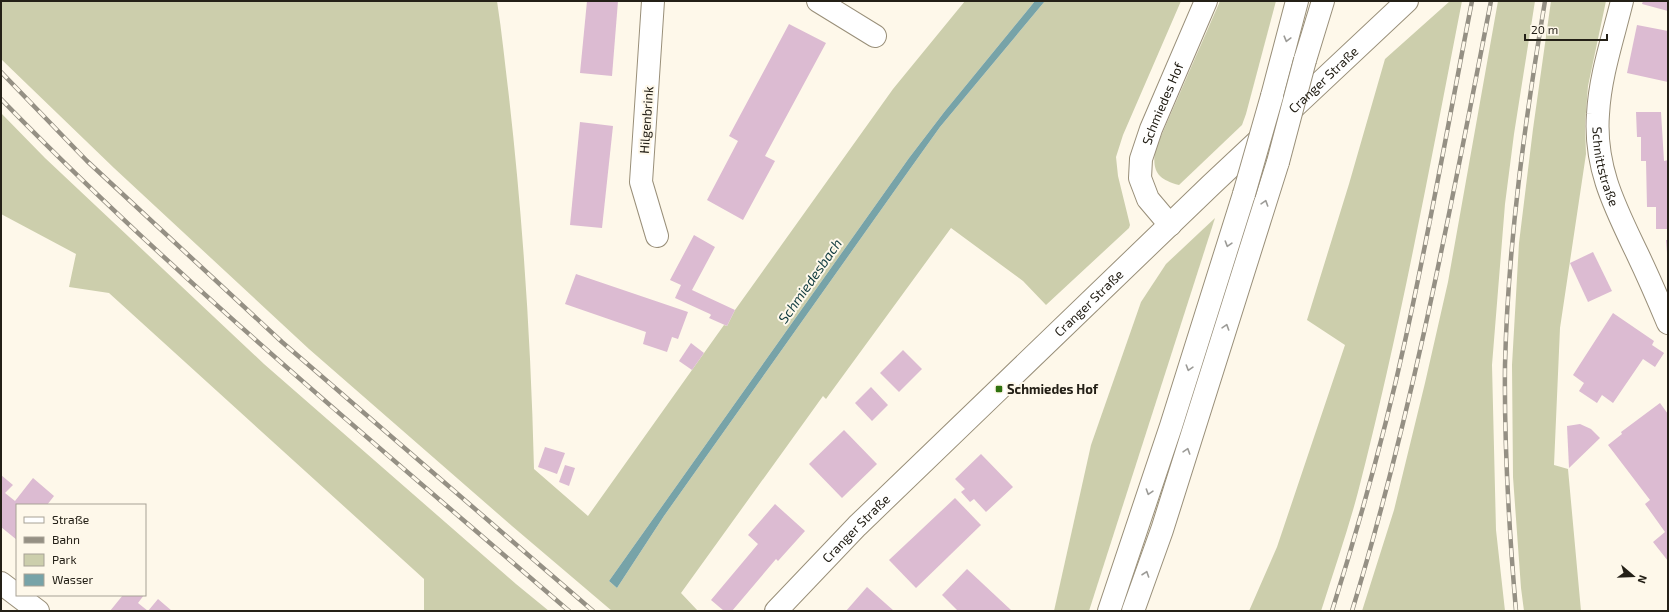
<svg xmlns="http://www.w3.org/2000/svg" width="1669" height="612" font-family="'Exo 2',sans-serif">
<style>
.green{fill:#ccceac}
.water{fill:#77a3a8}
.building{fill:#dcbbd2}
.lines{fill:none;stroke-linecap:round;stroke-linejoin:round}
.street-casing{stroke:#998f79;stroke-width:24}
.secondary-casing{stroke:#998f79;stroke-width:24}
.highway-casing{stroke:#998f79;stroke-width:24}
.street{stroke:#fff;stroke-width:22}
.secondary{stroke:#fff;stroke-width:22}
.highway{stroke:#fff;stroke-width:22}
.rail-casing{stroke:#959084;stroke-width:4.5}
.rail{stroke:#fef8ea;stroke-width:3;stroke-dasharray:9;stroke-linecap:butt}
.highway-bridge-casing{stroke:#998f79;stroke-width:24;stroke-linecap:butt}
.highway-bridge{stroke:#fff;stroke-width:22}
.oneway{stroke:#9c9b97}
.poi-dot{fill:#2f720f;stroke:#fef8ea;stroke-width:1.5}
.labels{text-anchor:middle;stroke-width:4;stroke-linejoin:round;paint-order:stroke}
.street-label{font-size:13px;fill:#242017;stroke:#fef8ea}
.poi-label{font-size:13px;font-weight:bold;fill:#242017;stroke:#fef8ea;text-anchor:start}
.water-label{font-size:14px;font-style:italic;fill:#103b3f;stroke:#fef8ea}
</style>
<rect width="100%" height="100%" fill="#fef8ea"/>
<g class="green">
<path d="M1,1H497C502,33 505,65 509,97C523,221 531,344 534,469L588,516L724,325L727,326L735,310L893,89L965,1H1035L945,111L909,158L609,581L617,588L664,516L910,169L940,127L1045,1H1181L1123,135L1116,157L1118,176L1130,225L1129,228L1046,305L1023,281L951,228L826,399L823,396L681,593L698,611H612L512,526L309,349L114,168L1,59Z"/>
<path d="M1220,1H1276L1246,114L1242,125L1179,185C1158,179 1152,172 1155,150Z"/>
<path d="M1450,1H1462C1430,165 1400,330 1358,492C1348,530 1335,567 1323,605L1321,611H1249L1277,547L1345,345L1307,320L1349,184L1385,59Z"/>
<polygon points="1498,1 1535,1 1514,134 1505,204 1492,365 1496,530 1505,611 1362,611 1394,510 1425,383 1448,282"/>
<polygon points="1551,1 1606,1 1588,86 1585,124 1586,154 1560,328 1554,465 1568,469 1581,611 1524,611 1521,588 1513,477 1512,365 1519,243 1533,129"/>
<polygon points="1,113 45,158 264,364 516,584 549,611 424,611 424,579 109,293 69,287 76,254 1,214"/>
<polygon points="1215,218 1089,611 1054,611 1091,445 1141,302 1166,264"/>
</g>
<polygon class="water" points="1035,1 1045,1 940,127 910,169 664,516 617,588 609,581 909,158 945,111"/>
<g class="building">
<polygon points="587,1 618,1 612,76 580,73"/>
<polygon points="1643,1 1668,1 1668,11 1642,4"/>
<polygon points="789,24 826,43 765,156 775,161 743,220 707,200 738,141 729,136"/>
<polygon points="1637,25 1668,31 1668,82 1627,73"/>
<polygon points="1636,112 1661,112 1664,161 1668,160 1668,229 1656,229 1656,207 1647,207 1646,161 1641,161 1641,137 1637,137"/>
<polygon points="580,122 613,126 602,228 570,225"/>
<polygon points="694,235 715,247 692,290 735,310 727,326 709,318 711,315 710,314 675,298 681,285 670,280"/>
<polygon points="1666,240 1668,240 1668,253 1667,253"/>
<polygon points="1593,252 1612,291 1588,302 1570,263"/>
<polygon points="576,274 688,312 678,339 672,337 667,352 643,344 646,332 565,304"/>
<polygon points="1613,313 1654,341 1652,345 1664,353 1655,367 1643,359 1613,403 1602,395 1597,403 1579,391 1584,383 1573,375"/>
<polygon points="691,343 704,353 692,370 679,361"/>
<polygon points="903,350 922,369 899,392 880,373"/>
<polygon points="871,387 888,405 872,421 855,403"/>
<polygon points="1660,403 1668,414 1668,561 1653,542 1665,532 1645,504 1650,500 1608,445 1622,434 1621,432"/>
<polygon points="1580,424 1591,429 1600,438 1569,468 1567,426"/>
<polygon points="844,430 877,464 842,498 809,464"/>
<polygon points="545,447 565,453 557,474 538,467"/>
<polygon points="981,454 1013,487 986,512 974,499 970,502 961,492 965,489 955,479"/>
<polygon points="565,465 575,468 569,486 559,482"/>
<polygon points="1,475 13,485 5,493 15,501 33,478 54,496 47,505 17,505 17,540 1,527"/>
<polygon points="955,498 981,525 916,588 889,560"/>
<polygon points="775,504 805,531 778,561 776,559 732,611 724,611 711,600 758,544 748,535"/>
<polygon points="967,569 1012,611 958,611 942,595"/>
<polygon points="867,587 894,611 846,611"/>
<polygon points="123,595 144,595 138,603 148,611 158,599 172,611 110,611"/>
</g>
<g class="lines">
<defs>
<g id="street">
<polyline points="653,1 641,182 657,236"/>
<polyline points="818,1 875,36"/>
<path id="s1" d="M1622,1C1613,38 1600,76 1598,114C1594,167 1615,207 1637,253C1648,276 1658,299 1668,323"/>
<path id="s2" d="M1170,225L1148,199L1140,178L1141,159L1151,129L1206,1"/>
<polyline points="1,583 38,611"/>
</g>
<g id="secondary">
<path id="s3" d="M776,611L857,526L1211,185L1407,1"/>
</g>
<g id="highway">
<polyline points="1305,60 1323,1"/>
<polyline points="1272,96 1297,1"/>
<polyline points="1109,611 1171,426 1244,194"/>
<polyline points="1133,611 1162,530 1278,162"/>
</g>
</defs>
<use href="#street" class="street-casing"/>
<use href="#secondary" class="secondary-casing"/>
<use href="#highway" class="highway-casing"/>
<use href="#street" class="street"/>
<use href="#secondary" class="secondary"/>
<use href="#highway" class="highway"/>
<defs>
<g id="rail">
<polyline points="1,72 87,161 282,342 593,611"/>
<path d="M1,99C179,282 376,444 569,611"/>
<path d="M1332,611C1360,522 1385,432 1405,341C1430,228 1450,114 1472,1"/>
<path d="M1352,611C1413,411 1451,206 1491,1"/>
<path d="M1516,611C1509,529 1504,447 1505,365C1508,243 1525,121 1545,1"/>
</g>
</defs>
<use href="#rail" class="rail-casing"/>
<use href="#rail" class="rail"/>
<defs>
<g id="highway-bridge">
<polyline points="1278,162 1305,60"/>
<polyline points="1244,194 1272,96"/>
</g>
</defs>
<use href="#highway-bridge" class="highway-bridge-casing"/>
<use href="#highway-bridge" class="highway-bridge"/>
</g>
<defs><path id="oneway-chevron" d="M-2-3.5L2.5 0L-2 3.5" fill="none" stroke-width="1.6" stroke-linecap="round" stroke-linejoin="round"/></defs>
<g class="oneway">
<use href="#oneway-chevron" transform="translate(1287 39) rotate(105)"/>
<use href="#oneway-chevron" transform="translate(1265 203) rotate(-72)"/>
<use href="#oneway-chevron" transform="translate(1228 244) rotate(107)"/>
<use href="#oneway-chevron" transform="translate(1226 327) rotate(-72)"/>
<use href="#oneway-chevron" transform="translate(1189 368) rotate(107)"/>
<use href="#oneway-chevron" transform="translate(1187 451) rotate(-72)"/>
<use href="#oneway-chevron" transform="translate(1149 492) rotate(108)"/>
<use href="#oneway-chevron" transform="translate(1146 574) rotate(-71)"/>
</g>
<rect class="poi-dot" x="995" y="385" width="8" height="8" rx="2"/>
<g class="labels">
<g class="street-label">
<text dy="5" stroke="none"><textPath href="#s3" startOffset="763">Cranger Straße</textPath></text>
<text dy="5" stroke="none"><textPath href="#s2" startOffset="135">Schmiedes Hof</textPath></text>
<text transform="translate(646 120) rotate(-86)" y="5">Hilgenbrink</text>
<text dy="5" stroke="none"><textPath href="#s1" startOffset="169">Schnittstraße</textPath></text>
<text dy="5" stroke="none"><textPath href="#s3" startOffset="439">Cranger Straße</textPath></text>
<text dy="5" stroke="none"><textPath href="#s3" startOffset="115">Cranger Straße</textPath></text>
</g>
<g class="poi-label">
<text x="1007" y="394">Schmiedes Hof</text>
</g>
<g class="water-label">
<text transform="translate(810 281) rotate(-55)" y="5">Schmiedesbach</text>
</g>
</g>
<rect width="1669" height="612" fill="none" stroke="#242017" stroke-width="4"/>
<rect x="16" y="504" width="130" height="92" fill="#fef8ea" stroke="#a7a296"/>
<rect x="24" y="517" width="20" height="6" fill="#ffffff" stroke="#a7a296"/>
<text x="52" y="524" font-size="12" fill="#242017">Straße</text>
<rect x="24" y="537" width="20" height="6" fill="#959084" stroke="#a7a296"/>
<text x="52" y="544" font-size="12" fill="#242017">Bahn</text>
<rect x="24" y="554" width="20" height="12" fill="#ccceac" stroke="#a7a296"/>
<text x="52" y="564" font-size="12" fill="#242017">Park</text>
<rect x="24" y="574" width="20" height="12" fill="#77a3a8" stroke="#a7a296"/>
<text x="52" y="584" font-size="12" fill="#242017">Wasser</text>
<g transform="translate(1633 576) rotate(109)" stroke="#fef8ea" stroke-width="3" paint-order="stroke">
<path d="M0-3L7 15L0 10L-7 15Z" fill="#242017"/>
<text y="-6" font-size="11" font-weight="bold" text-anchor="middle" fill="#242017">N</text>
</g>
<path d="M1525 34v6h82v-6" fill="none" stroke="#242017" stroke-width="2"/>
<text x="1531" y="34" font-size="12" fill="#242017" stroke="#fef8ea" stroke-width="3" paint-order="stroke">20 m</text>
</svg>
